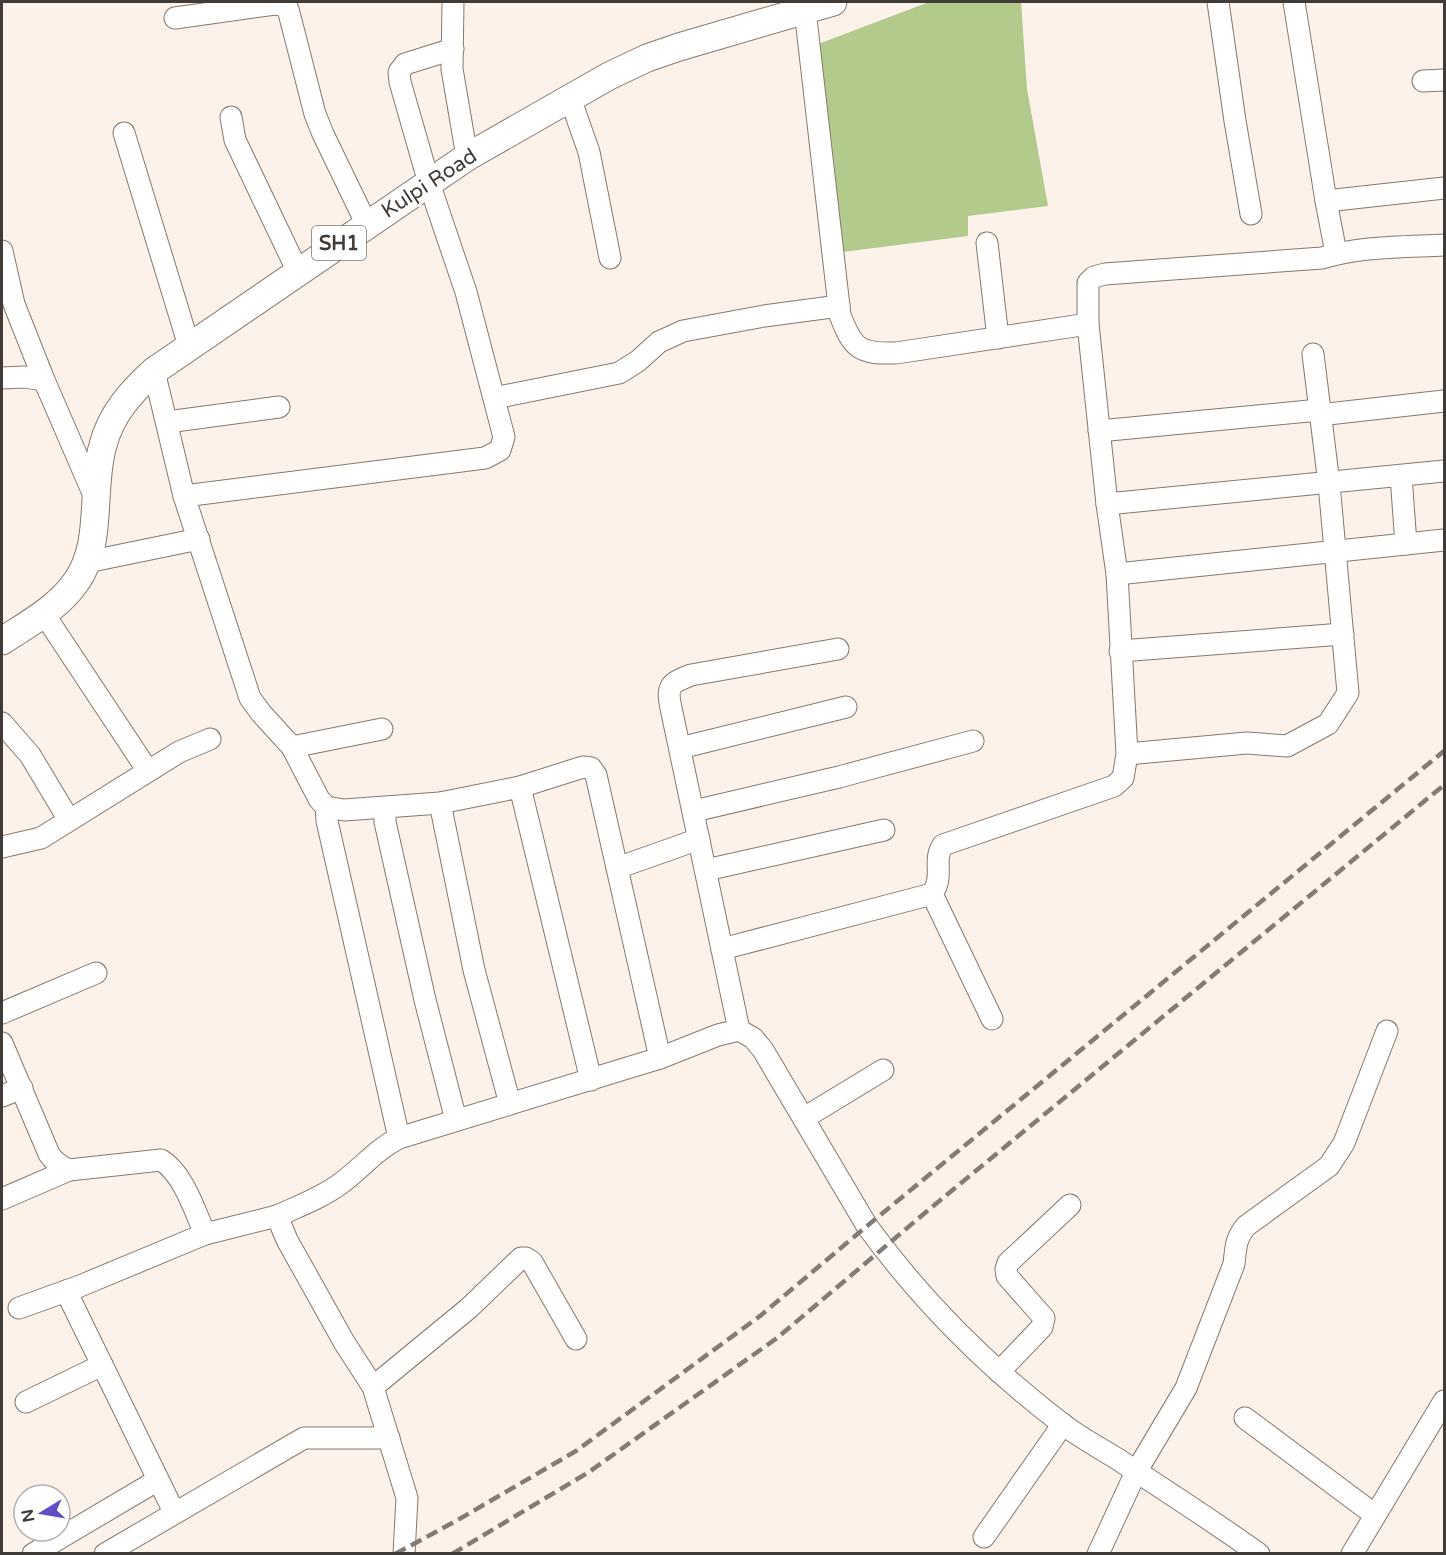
<svg xmlns="http://www.w3.org/2000/svg" width="1446" height="1555" font-family="'Varela Round',sans-serif">
<style>
.green{fill:#b2cb8d}
.lines{fill:none;stroke-linecap:round;stroke-linejoin:round}
.minor-casing{stroke:#85786e;stroke-width:23}
.major-casing{stroke:#85786e;stroke-width:29}
.minor{stroke:#fff;stroke-width:21}
.major{stroke:#fff;stroke-width:27}
.rail{stroke:#837b75;stroke-width:4.5;stroke-dasharray:12 6;stroke-linecap:butt}
.labels{text-anchor:middle;stroke-width:6;stroke-linejoin:round;paint-order:stroke}
.shield{fill:#fff;stroke:#7a7673;stroke-width:1.5}
.shield-label{font-size:20px;font-weight:bold;fill:#413b37}
.street-label{font-size:21px;fill:#413b37;stroke:#fff}
</style>
<rect width="100%" height="100%" fill="#fdf2e9"/>
<polygon class="green" points="929,2 1021,2 1027,89 1048,206 968,216 968,236 835,253 813,46"/>
<g class="lines">
<defs>
<g id="minor">
<polyline points="453,2 452,69 467,157"/>
<polyline points="1218,2 1235,121 1251,214"/>
<polyline points="1294,2 1326,201 1336,253"/>
<path d="M805,10L840,315C853,349 859,354 896,353L1088,324"/>
<polyline points="175,18 275,4 282,5 288,9 315,114 323,134 367,225"/>
<polyline points="1423,81 1444,80"/>
<polyline points="570,98 589,152 610,258"/>
<polyline points="231,117 235,140 298,272"/>
<polyline points="124,133 189,346"/>
<polyline points="1326,201 1444,188"/>
<polyline points="987,243 998,338"/>
<path d="M1444,245C1404,247 1361,246 1322,258L1105,274L1094,277L1088,283V324L1107,504L1444,471"/>
<polyline points="2,251 14,304 44,380 96,500"/>
<polyline points="154,371 184,496 250,698 261,713 292,747 319,799 326,807 344,810 440,803 520,787 583,767 591,768 596,775 660,1058"/>
<polyline points="2,378 24,377 44,380"/>
<polyline points="494,398 619,373 638,361 659,342 683,331 764,316 839,306"/>
<polyline points="1319,415 1444,401"/>
<polyline points="167,422 279,407"/>
<polyline points="1099,431 1319,410"/>
<polyline points="1401,476 1406,544"/>
<polyline points="184,496 485,458 500,450 504,437 466,292 429,183 400,82 399,72 405,64 453,49"/>
<polyline points="87,562 199,539"/>
<polyline points="1117,574 1444,540"/>
<polyline points="44,614 148,771"/>
<polyline points="1120,651 1343,634"/>
<polyline points="2,723 30,755 69,820"/>
<polyline points="292,747 382,729"/>
<polyline points="680,748 846,707"/>
<polyline points="1127,754 1247,743 1287,746 1328,724 1348,693 1329,484 1313,354"/>
<polyline points="520,787 591,1080"/>
<polyline points="440,803 474,970 510,1104"/>
<polyline points="326,807 327,821 399,1138"/>
<polyline points="385,808 385,822 425,1000 456,1120"/>
<polyline points="694,811 839,777 973,741"/>
<polyline points="2,847 41,838 179,752 210,739"/>
<polyline points="617,868 699,839"/>
<polyline points="706,870 884,830"/>
<polyline points="932,894 992,1019"/>
<path d="M722,949L932,894C945,875 932,861 943,845L1114,786L1123,778L1127,754L1117,574L1107,504"/>
<polyline points="2,1013 96,973"/>
<path d="M739,1030L671,708C666,685 671,683 691,675L838,649"/>
<path d="M2,1043L49,1154C54,1162 60,1166 69,1170L161,1160C183,1173 195,1211 205,1234L277,1216L287,1240L344,1342L373,1387L407,1498L404,1554"/>
<polyline points="2,1096 22,1088"/>
<polyline points="804,1118 883,1070"/>
<polyline points="2,1199 69,1170"/>
<path d="M277,1216C299,1206 321,1198 340,1184C362,1168 375,1150 399,1138L660,1058L718,1035L739,1030L753,1038L763,1050L867,1226C921,1300 988,1367 1061,1423C1079,1437 1100,1448 1119,1460C1166,1491 1213,1521 1259,1554"/>
<polyline points="66,1291 174,1512"/>
<polyline points="19,1308 80,1286 205,1234"/>
<polyline points="999,1372 1042,1327 1044,1318 1007,1276 1006,1269 1008,1263 1070,1205"/>
<polyline points="373,1387 469,1308 521,1258 526,1258 532,1262 576,1339"/>
<polyline points="26,1402 102,1365"/>
<polyline points="1245,1418 1375,1515"/>
<polyline points="984,1537 1063,1424"/>
<polyline points="33,1554 158,1480"/>
<polyline points="105,1554 304,1438 389,1438"/>
<path d="M1098,1554L1136,1472L1186,1388L1234,1264C1236,1247 1235,1240 1246,1226L1329,1166L1344,1143L1387,1031"/>
<polyline points="1352,1554 1444,1401"/>
</g>
<path id="major" d="M2,641C28,624 58,608 76,582C104,543 90,489 103,445C111,414 131,392 154,371L467,157L609,76L647,58L679,47L833,2"/>
</defs>
<use href="#minor" class="minor-casing"/>
<use href="#major" class="major-casing"/>
<use href="#minor" class="minor"/>
<use href="#major" class="major"/>
<g class="rail">
<polyline points="395,1554 456,1521 576,1451 760,1316 867,1226 1444,751"/>
<polyline points="452,1554 589,1472 777,1338 932,1207 1444,785"/>
</g>
</g>
<g class="labels">
<rect class="shield" x="312" y="226" width="54" height="34" rx="4.5"/>
<g class="shield-label">
<text x="339" y="250">SH1</text>
</g>
<g class="street-label">
<text transform="translate(429 183) rotate(-33)" y="7">Kulpi Road</text>
</g>
</g>
<rect width="1446" height="1555" fill="none" stroke="#413b37" stroke-width="6"/>
<g transform="translate(42 1513) rotate(259)"><circle r="28" fill="#ffffff" stroke="#b3b1af" stroke-width="1.5"/>
<path d="M0-4.5L10 22L0 15L-10 22Z" fill="#624dc5"/>
<text y="-9" font-size="16" font-weight="bold" text-anchor="middle" fill="#413b37">N</text>
</g>
</svg>
